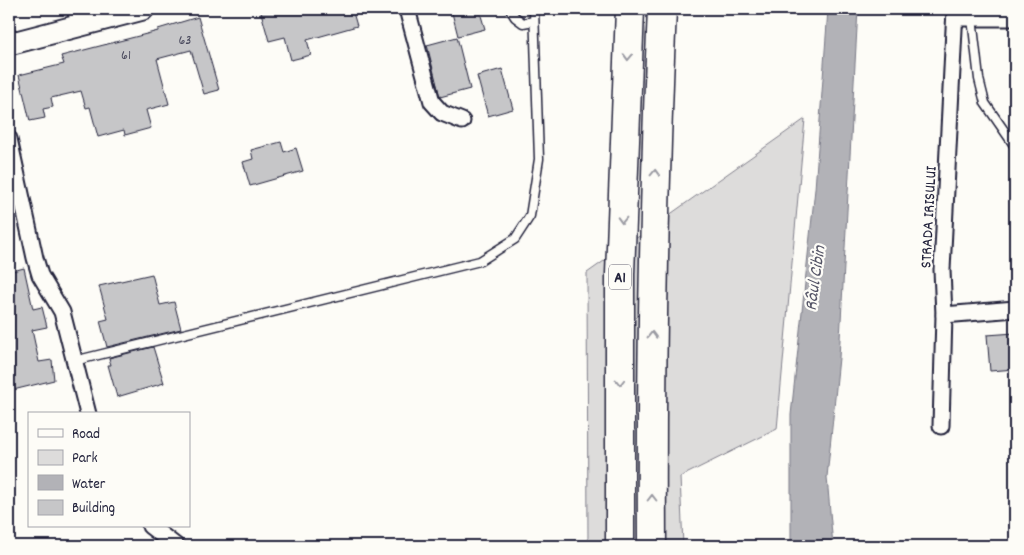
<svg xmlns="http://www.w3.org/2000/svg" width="1024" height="555" font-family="Dekko,sans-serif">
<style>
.green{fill:#dddcdb;stroke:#807f8b}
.water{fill:#b2b2b7;stroke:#787885}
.building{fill:#c6c6c8;stroke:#22223b}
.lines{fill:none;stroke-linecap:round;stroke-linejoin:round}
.service-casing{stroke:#22223b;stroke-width:11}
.minor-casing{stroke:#22223b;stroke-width:19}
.secondary-casing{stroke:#22223b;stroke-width:25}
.motorway-casing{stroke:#22223b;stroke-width:31}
.service{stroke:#fdfcf7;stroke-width:8}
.minor{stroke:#fdfcf7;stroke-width:15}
.secondary{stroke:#fdfcf7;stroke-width:21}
.motorway{stroke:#fdfcf7;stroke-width:28}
.oneway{stroke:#9a9aa2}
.labels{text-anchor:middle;stroke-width:4.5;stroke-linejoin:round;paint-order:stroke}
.number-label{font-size:14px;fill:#4b4b5e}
.shield{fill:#fdfcf7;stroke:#646373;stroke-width:1}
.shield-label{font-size:15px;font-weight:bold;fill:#22223b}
.street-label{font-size:16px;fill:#22223b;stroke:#fdfcf7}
.water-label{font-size:18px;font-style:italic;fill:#545466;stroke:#fdfcf7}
</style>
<rect width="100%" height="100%" fill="#fdfcf7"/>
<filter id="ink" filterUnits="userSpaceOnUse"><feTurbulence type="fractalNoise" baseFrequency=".02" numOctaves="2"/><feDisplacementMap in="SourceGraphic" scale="10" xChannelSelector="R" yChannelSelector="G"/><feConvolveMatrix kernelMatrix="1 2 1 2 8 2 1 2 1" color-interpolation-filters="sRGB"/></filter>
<g filter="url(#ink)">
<polygon class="green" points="805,119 777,429 680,477 683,546 588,546 587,273"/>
<polygon class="water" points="828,9 858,9 839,358 827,477 833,546 791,546 791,415 815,189"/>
<g class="building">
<polygon points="260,9 352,9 357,26 307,40 311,55 291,60 285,37 269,41"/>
<polygon points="451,9 479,9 485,29 458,36"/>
<polygon points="198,17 219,90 204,94 191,50 157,59 169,104 146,110 151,128 125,135 124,130 98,137 90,107 86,108 81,91 51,98 53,107 43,109 45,118 30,121 19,75 64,64 61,56 158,31 158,29"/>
<polygon points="457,37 470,89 440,97 427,45"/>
<polygon points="502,69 513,109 488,116 477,76"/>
<polygon points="281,142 284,152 296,148 303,171 250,186 243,162 253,159 251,150"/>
<polygon points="24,268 33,309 42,307 47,327 32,330 39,362 52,360 54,380 9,391 9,368 13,368 9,348 9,327 13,326 9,307 9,272"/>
<polygon points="152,274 160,305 174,302 181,329 107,347 100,321 108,319 99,286"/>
<polygon points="1015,333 1015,369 990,371 987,335"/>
<polygon points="153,347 164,383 117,397 108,365 111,365 109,358"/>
</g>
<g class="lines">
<defs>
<g id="service">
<polyline points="510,9 515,17 523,23 534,21"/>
<polyline points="972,18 979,79 985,103 1014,145"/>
<polyline points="74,361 480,261 515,239 530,216 539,159 534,9"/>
</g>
<g id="minor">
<polyline points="75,9 80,26"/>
<polyline points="407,9 432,102 442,113 462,121"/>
<polyline points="955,18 1015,18"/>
<polyline points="9,139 35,258 40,275 62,312 88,414"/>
<polyline points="944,315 1015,309"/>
<polyline points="941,426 944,315 942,270 955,9"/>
<polyline points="150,526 176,546"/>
</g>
<polyline id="secondary" points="9,44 143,9"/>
<g id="motorway">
<polyline points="620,546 620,274 630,9"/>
<path d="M652,546C651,367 654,188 662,9"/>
</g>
</defs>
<use href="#service" class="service-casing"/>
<use href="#minor" class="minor-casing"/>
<use href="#secondary" class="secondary-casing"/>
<use href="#motorway" class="motorway-casing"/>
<use href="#service" class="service"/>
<use href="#minor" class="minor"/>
<use href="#secondary" class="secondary"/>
<use href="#motorway" class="motorway"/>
</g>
<defs><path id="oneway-chevron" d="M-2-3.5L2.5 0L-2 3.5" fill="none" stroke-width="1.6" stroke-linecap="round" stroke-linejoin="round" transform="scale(1.25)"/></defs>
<g class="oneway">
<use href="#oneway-chevron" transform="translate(628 57) rotate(92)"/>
<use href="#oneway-chevron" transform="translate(655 173) rotate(-88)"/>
<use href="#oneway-chevron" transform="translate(622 220) rotate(92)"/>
<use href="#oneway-chevron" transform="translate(652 335) rotate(-89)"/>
<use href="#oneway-chevron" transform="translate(620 382) rotate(90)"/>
<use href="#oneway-chevron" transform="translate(652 498) rotate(-90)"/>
</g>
</g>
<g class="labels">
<g class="number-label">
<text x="185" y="44">63</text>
<text x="126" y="59">61</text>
</g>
<rect class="shield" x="609" y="264.5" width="22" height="25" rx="4"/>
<g class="shield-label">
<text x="620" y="282">A1</text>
</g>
<g class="street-label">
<text transform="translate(927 217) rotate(-87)" y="6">STRADA IRISULUI</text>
</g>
<g class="water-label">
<text transform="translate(814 278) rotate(-82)" y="6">Râul Cibin</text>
</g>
</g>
<rect width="1024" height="555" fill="none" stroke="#fdfcf7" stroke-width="30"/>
<rect x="15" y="15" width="994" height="525" fill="none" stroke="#22223b" stroke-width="2" filter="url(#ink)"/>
<rect x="28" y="412" width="162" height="115" fill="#fdfcf7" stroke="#a5a5ac"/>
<rect x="38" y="429" width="25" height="8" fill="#fdfcf7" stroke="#a5a5ac"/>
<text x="72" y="438" font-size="15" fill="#22223b">Road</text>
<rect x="38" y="450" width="25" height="15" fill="#dddcdb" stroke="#a5a5ac"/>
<text x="72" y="462" font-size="15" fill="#22223b">Park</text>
<rect x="38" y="475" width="25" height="15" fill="#b2b2b7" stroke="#a5a5ac"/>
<text x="72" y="488" font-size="15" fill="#22223b">Water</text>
<rect x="38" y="500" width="25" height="15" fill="#c6c6c8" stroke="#a5a5ac"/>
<text x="72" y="512" font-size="15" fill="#22223b">Building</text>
</svg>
